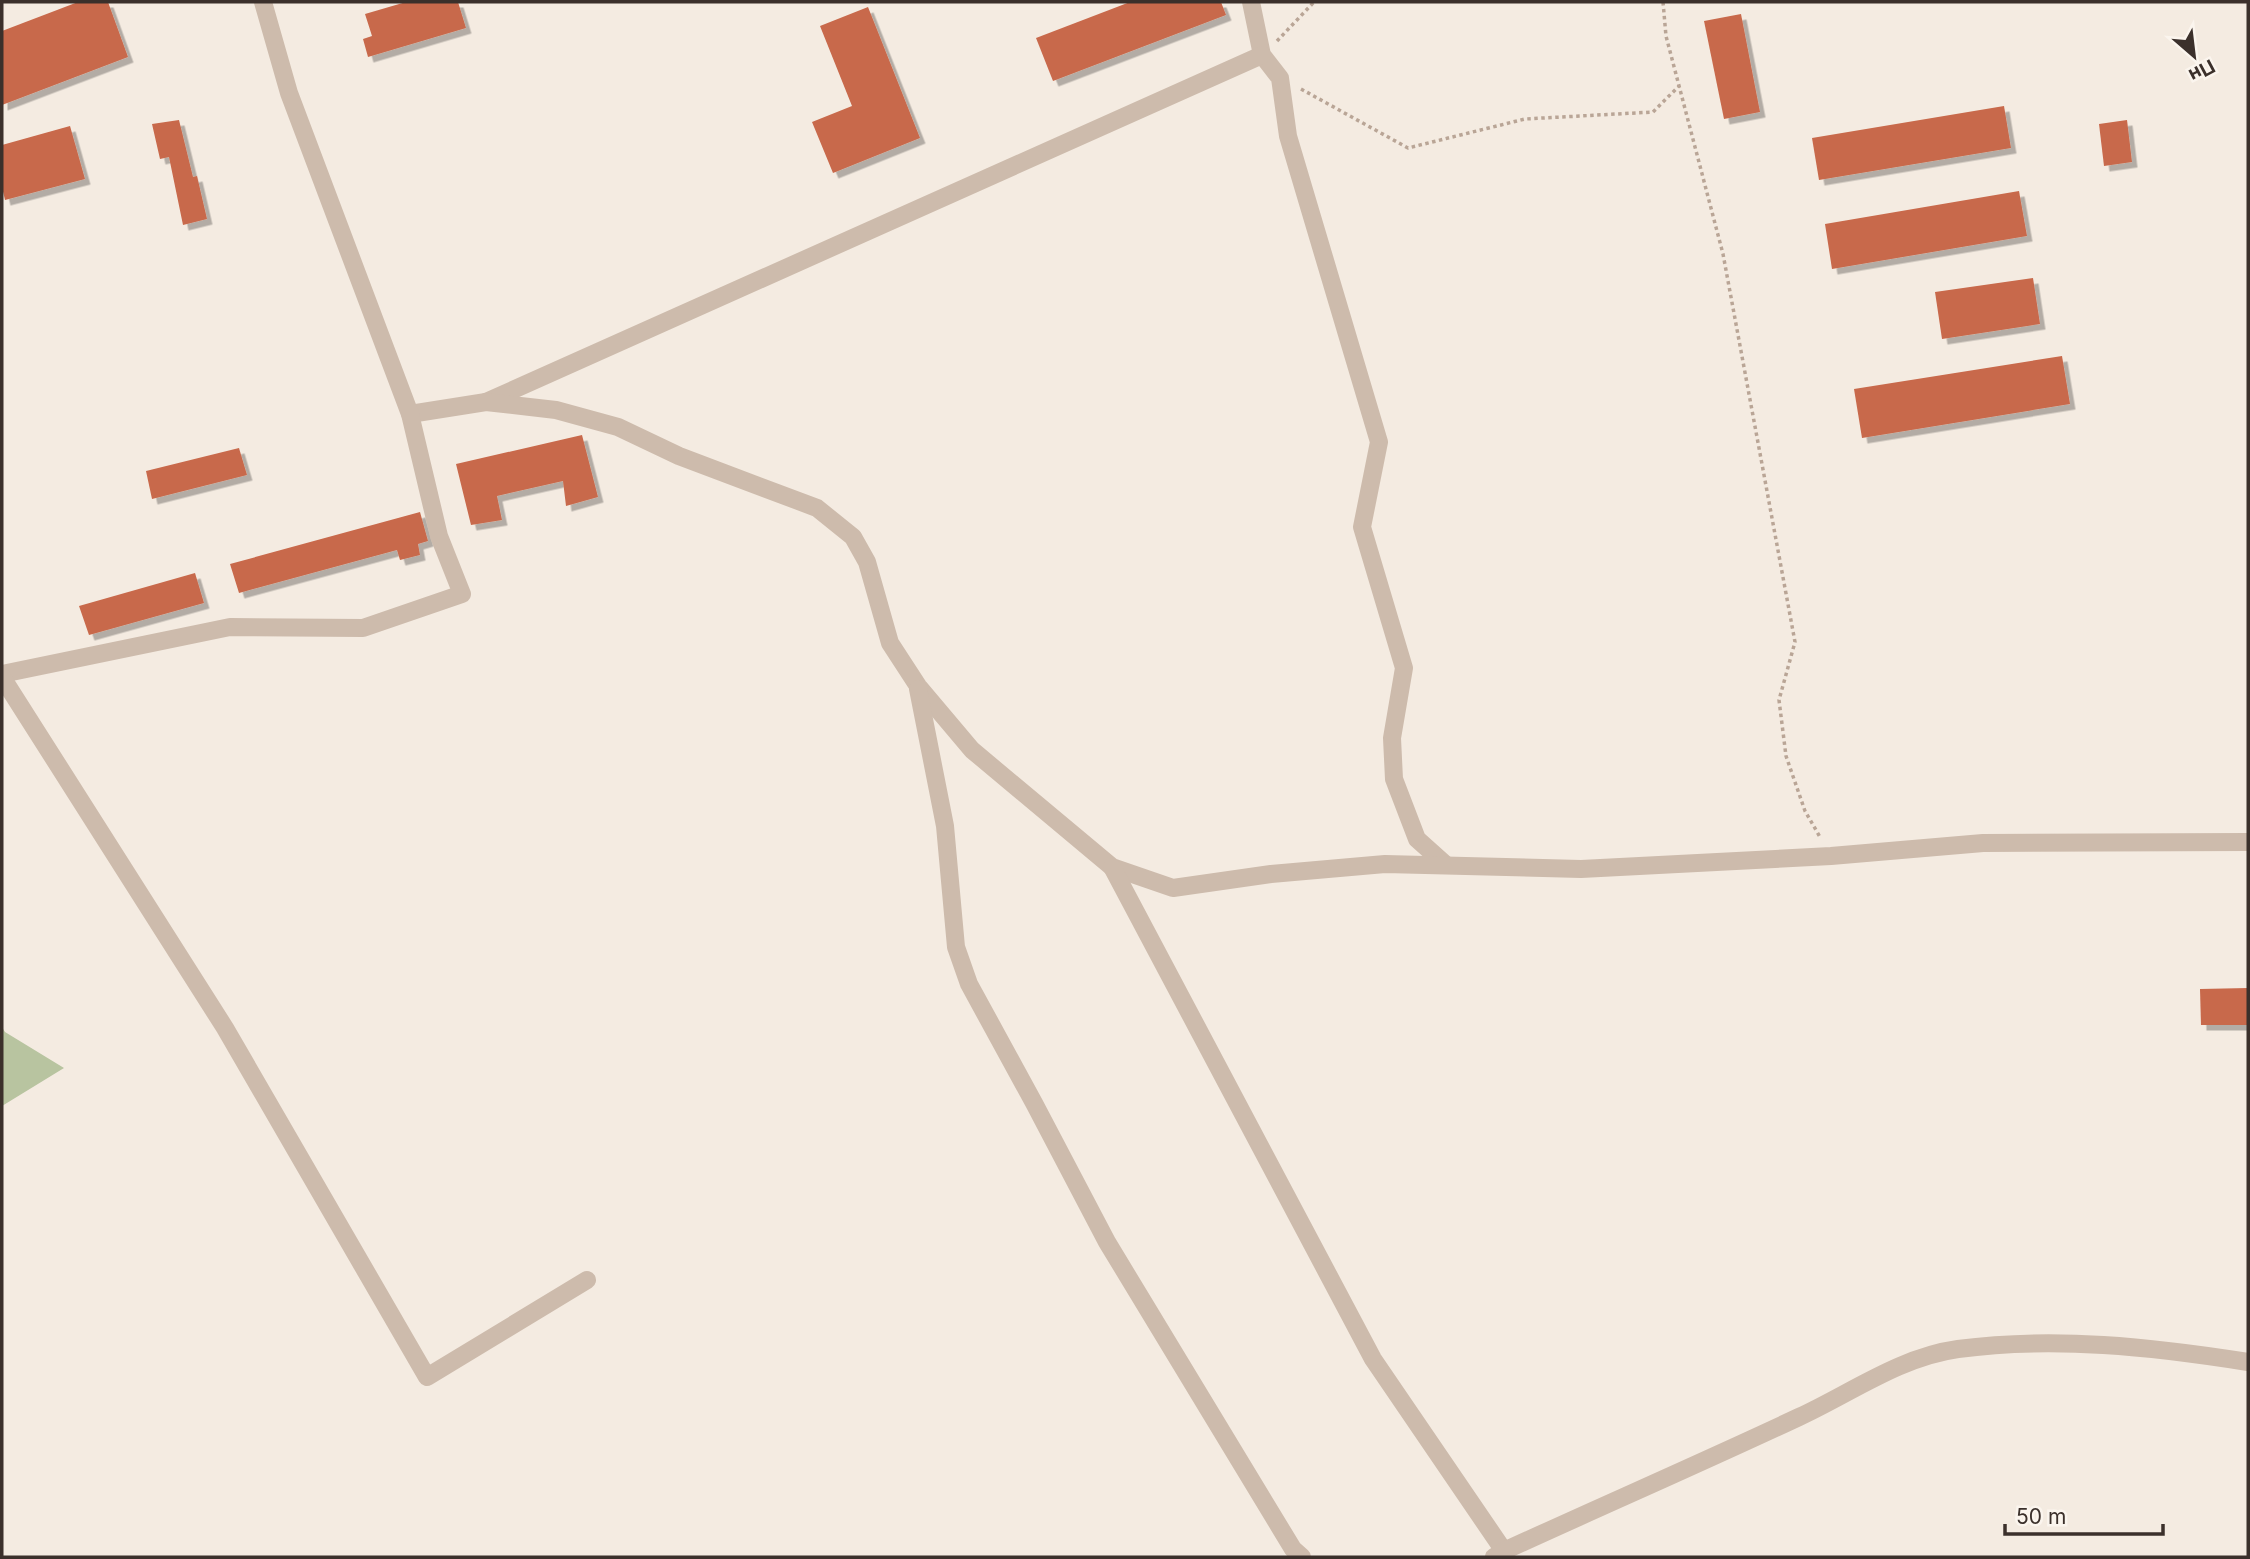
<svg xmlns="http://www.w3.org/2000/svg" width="2250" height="1559" font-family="Inter,sans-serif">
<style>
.green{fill:#b8c4a0}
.building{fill:#c8694b;filter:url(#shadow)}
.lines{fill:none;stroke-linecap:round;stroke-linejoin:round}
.path{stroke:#b9a596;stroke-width:3.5;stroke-dasharray:3.5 3.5;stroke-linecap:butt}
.minor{stroke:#cdbbac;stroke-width:18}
</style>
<defs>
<filter id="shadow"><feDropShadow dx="5.5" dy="5.5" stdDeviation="0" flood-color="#0004"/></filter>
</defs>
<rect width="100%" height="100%" fill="#f4ebe1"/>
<polygon class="green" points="2,1027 5,1032 64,1068 2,1106"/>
<g class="building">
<polygon points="78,2 108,2 128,57 2,105 2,31"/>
<polygon points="406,2 458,2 466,28 368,57 363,39 372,36 365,14"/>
<polygon points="1130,2 1221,2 1226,15 1053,81 1036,38"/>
<polygon points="868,7 920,138 833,173 812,122 852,106 820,26"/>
<polygon points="1741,14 1760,112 1724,119 1704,21"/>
<polygon points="2004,106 2011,148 1819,180 1812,138"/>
<polygon points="179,120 193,177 197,176 207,219 183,225 169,157 160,159 152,124"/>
<polygon points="2127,120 2132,162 2104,166 2099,124"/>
<polygon points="70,126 85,179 5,200 2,187 2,145"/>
<polygon points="2019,191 2027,236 1832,269 1825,224"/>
<polygon points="2033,278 2040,324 1942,339 1935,292"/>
<polygon points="2062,356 2070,404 1862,438 1854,389"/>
<polygon points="582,435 598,497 566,506 563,481 497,496 502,520 471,525 456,464"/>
<polygon points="239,448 247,475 152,499 146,471"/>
<polygon points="420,512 428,541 418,544 420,555 400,560 397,550 239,593 230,564"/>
<polygon points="195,573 204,603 89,635 79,606"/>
<polygon points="2248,988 2248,1025 2201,1025 2200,989"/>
</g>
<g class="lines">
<g class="path">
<polyline points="1663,2 1666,36 1723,254 1795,642 1779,700 1786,756 1805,811 1820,837"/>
<polyline points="1277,41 1314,2"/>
<polyline points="1301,89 1408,148 1525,119 1653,112 1679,86"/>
</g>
<g class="minor">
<polyline points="1251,2 1262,55 1280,78 1288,136 1379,442 1362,527 1404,668 1392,738 1394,779 1417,839 1446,865"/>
<polyline points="486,402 1262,55"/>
<polyline points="410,414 486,402 556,410 618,427 679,456 817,508 853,537 867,562 890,643 918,686 972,750 1112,867 1173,888 1271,874 1385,864 1581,869 1831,856 1983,843 2248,842"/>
<polyline points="2,674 230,627 363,628 462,594 439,536 410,414 289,93 263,2"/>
<polyline points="2,677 225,1028 427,1377 587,1280"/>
<polyline points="918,689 945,826 956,947 969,984 1034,1103 1107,1242 1293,1549 1302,1557"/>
<polyline points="1112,867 1373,1359 1504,1551"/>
<path d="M1494,1557L1504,1551C1602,1506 1701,1463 1799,1417C1851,1393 1900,1357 1958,1349C2054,1336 2153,1347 2248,1362"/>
</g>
</g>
<rect width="2250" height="1559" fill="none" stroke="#3b302b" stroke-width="7"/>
<g transform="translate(2194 56) rotate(152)" stroke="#fbf5ee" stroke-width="5" paint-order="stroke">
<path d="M0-5L12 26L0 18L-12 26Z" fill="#3b302b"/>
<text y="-10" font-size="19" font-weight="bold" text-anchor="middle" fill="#3b302b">Пн</text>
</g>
<path d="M2005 1524v10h158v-10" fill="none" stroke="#3b302b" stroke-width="3.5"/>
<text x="2016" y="1524" font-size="21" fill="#3b302b" stroke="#fbf5ee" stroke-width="5" paint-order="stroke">50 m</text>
</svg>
